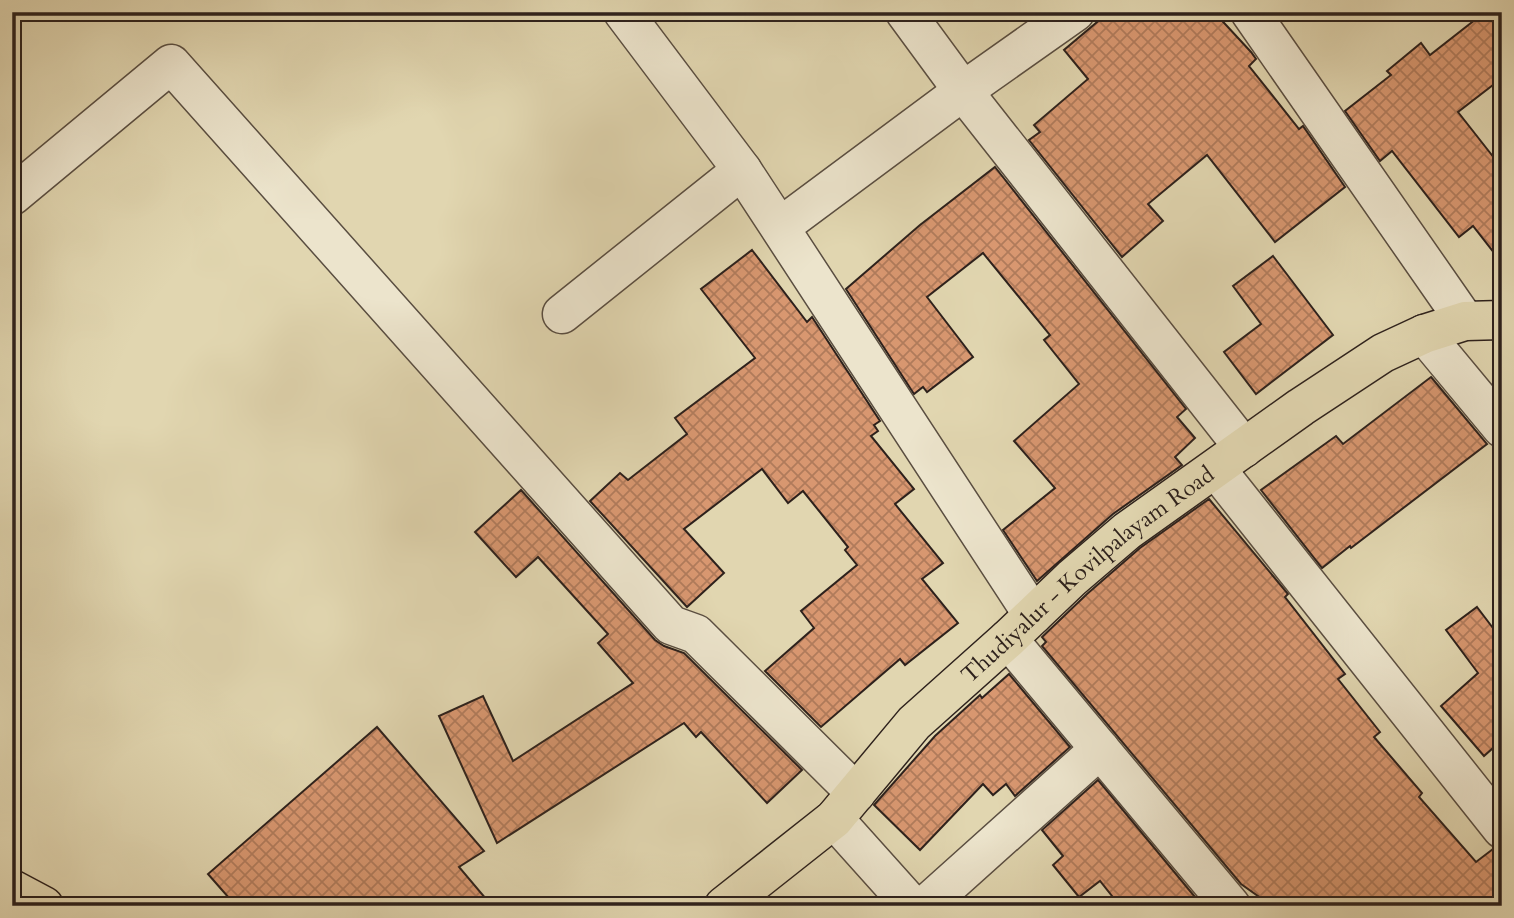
<svg xmlns="http://www.w3.org/2000/svg" width="1514" height="918" font-family="Cardo,serif">
<style>
.building{fill:url(#building-cross-hatch);stroke:#2d211c;stroke-width:2}
.lines{fill:none;stroke-linecap:round;stroke-linejoin:round}
.minor-casing{stroke:#5a4e41;stroke-width:41}
.major-casing{stroke:#2d211c;stroke-width:41}
.minor{stroke:#ece4cc;stroke-width:38}
.major{stroke:#e1d6b0;stroke-width:38}
.labels{text-anchor:middle;stroke-width:7;stroke-linejoin:round;paint-order:stroke}
.street-label{font-size:23px;fill:#2d211c;stroke:#ece4cc}
</style>
<defs>
<pattern id="building-cross-hatch" width="8" height="8" patternUnits="userSpaceOnUse" patternTransform="scale(1.75)"><rect width="8" height="8" fill="#d89770"/><path d="M0 0l8 8M0 8l8-8" fill="none" stroke="#b07b5b"/></pattern>
</defs>
<rect width="100%" height="100%" fill="#e1d6b0"/>
<filter id="stains"><feTurbulence type="fractalNoise" baseFrequency=".00286" numOctaves="4"/><feColorMatrix values="0 0 0 0 .2 0 0 0 0 .09 0 0 0 0 .02 0 0 0 .5 -.17"/></filter>
<radialGradient id="worn" r=".72"><stop offset=".6" stop-color="#630" stop-opacity="0"/><stop offset="1" stop-color="#630" stop-opacity=".3"/></radialGradient>
<g class="building">
<polygon points="1109,12 1214,12 1251,52 1256,59 1249,66 1299,129 1303,126 1345,187 1275,242 1207,155 1148,204 1163,221 1122,257 1029,140 1040,132 1034,125 1088,79 1064,50"/>
<polygon points="1485,12 1502,12 1502,78 1458,112 1502,168 1502,263 1473,226 1459,237 1392,151 1380,161 1345,111 1391,75 1387,71 1421,43 1430,55"/>
<polygon points="995,167 1186,409 1177,417 1195,438 1175,457 1182,465 1113,514 1037,581 1003,530 1055,488 1014,441 1079,384 1044,340 1050,335 983,253 927,297 973,357 927,392 923,387 914,394 846,289 920,225"/>
<polygon points="752,250 807,322 812,317 880,421 874,425 878,431 871,436 914,489 895,504 943,563 922,579 958,623 905,665 900,659 821,727 765,671 814,628 801,611 857,565 845,550 848,547 803,491 788,503 762,469 684,529 724,573 687,607 590,501 620,473 628,480 687,434 675,418 755,358 701,289"/>
<polygon points="1273,256 1333,335 1256,394 1224,352 1261,324 1233,286"/>
<polygon points="1431,377 1487,444 1351,548 1350,546 1322,568 1261,490 1336,436 1343,444"/>
<polygon points="521,490 655,640 664,646 684,653 802,770 767,803 701,732 696,737 684,723 497,843 439,716 483,696 513,761 633,683 598,643 608,634 538,557 516,577 475,532"/>
<polygon points="1209,499 1288,594 1285,597 1345,674 1338,679 1380,732 1374,737 1422,793 1419,797 1476,862 1493,849 1502,850 1502,906 1272,906 1241,884 1042,646 1046,642 1042,637 1087,594 1140,548"/>
<polygon points="1477,607 1502,640 1502,740 1484,756 1441,706 1478,673 1446,630"/>
<polygon points="1009,674 1070,747 1015,796 1006,784 993,795 983,784 920,850 874,805 935,736 980,695 982,698"/>
<polygon points="377,727 484,851 459,867 492,906 236,906 208,874"/>
<polygon points="1098,780 1195,897 1185,906 1120,906 1100,881 1079,897 1053,865 1063,856 1042,830"/>
</g>
<g class="lines">
<defs>
<g id="minor">
<polyline points="623,12 742,170 1033,615"/>
<polyline points="905,12 963,91 1244,448"/>
<polyline points="1250,12 1465,321"/>
<polyline points="12,196 171,64 671,625 696,634 856,793"/>
<polyline points="780,227 963,91 1075,12"/>
<polyline points="562,314 742,170"/>
<polyline points="1424,334 1502,428"/>
<polyline points="1216,469 1502,829"/>
<polyline points="1008,639 1231,906"/>
<polyline points="834,819 912,906"/>
<polyline points="925,906 1100,749"/>
</g>
<g id="major">
<polyline points="12,889 44,906"/>
<path id="s1" d="M724,906L834,819L914,723L1008,639L1072,578L1127,531L1301,407L1383,353L1424,334L1465,321L1502,320"/>
</g>
</defs>
<use href="#minor" class="minor-casing"/>
<use href="#major" class="major-casing"/>
<use href="#minor" class="minor"/>
<use href="#major" class="major"/>
</g>
<g class="labels">
<g class="street-label">
<text dy="8" stroke="none"><textPath href="#s1" startOffset="494">Thudiyalur - Kovilpalayam Road</textPath></text>
</g>
</g>
<rect width="1514" height="918" fill="none" stroke="#e1d6b0" stroke-width="42"/>
<rect x="14" y="14" width="1486" height="890" fill="none" stroke="#2d211c" stroke-width="3.5"/>
<rect x="21" y="21" width="1472" height="876" fill="none" stroke="#2d211c" stroke-width="2"/>
<rect width="100%" height="100%" filter="url(#stains)"/>
<rect width="100%" height="100%" fill="url(#worn)"/>
</svg>
